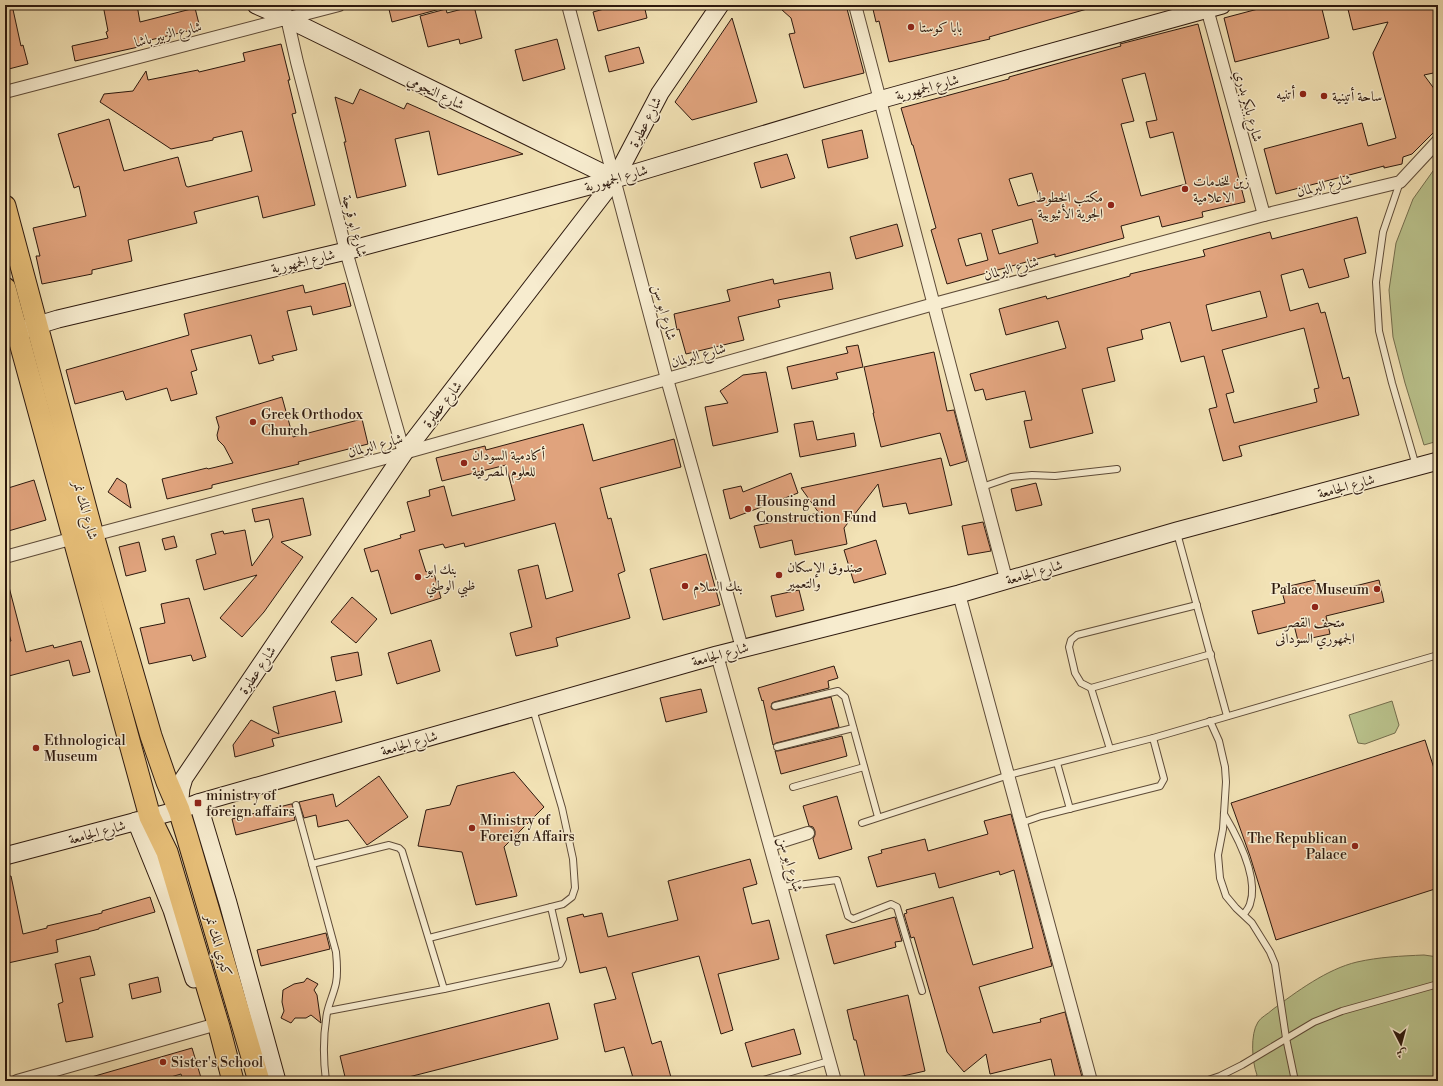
<svg xmlns="http://www.w3.org/2000/svg" width="1443" height="1086" font-family="'Libre Bodoni',Amiri,serif">
<style>
.green{fill:#bac38d;stroke:#746e4e}
.building{fill:#e0a37d;stroke:#2d190e;fill-rule:evenodd}
.lines{fill:none;stroke-linecap:round;stroke-linejoin:round}
.lane-casing{stroke:#5e4b38;stroke-width:8}
.street-casing{stroke:#5e4b38;stroke-width:14}
.secondary-casing{stroke:#2d190e;stroke-width:19}
.highway-casing{stroke:#2d190e;stroke-width:23}
.lane{stroke:#f7eccf;stroke-width:6}
.street{stroke:#f7eccf;stroke-width:12}
.secondary{stroke:#f7eccf;stroke-width:17}
.highway{stroke:#e9c17a;stroke-width:21}
.poi-dot{fill:#8f2418;stroke:#f7eccf;stroke-width:1.5}
.labels{text-anchor:middle;stroke-width:3;stroke-linejoin:round;paint-order:stroke}
.poi-label{font-size:14px;fill:#2d190e;stroke:#f7eccf;text-anchor:start}
.street-label{font-size:14px;fill:#2d190e;stroke:#f7eccf}
</style>
<rect width="100%" height="100%" fill="#f2e2b5"/>
<filter id="stains"><feTurbulence type="fractalNoise" baseFrequency=".005" numOctaves="4"/><feColorMatrix values="0 0 0 0 .2 0 0 0 0 .09 0 0 0 0 .02 0 0 0 .5 -.17"/></filter>
<radialGradient id="worn" r=".72"><stop offset=".6" stop-color="#630" stop-opacity="0"/><stop offset="1" stop-color="#630" stop-opacity=".3"/></radialGradient>
<g class="green">
<polygon points="1438,164 1438,441 1424,445 1405,383 1393,337 1389,290 1396,243 1413,199"/>
<polygon points="1392,701 1399,725 1395,733 1365,744 1358,743 1349,715"/>
<path d="M1424,955L1438,957V1081H1253L1257,1075C1252,1062 1250,1034 1258,1022C1261,1017 1268,1014 1272,1010C1296,992 1327,969 1357,962C1379,957 1401,956 1424,955Z"/>
</g>
<g class="building">
<polygon points="5,5 12,5 21,46 23,45 28,64 5,70"/>
<polygon points="103,5 137,5 140,22 195,8 200,28 142,42 143,46 75,61 72,46 108,38 106,32 108,31"/>
<polygon points="388,5 440,5 440,9 392,22"/>
<polygon points="619,5 644,5 647,18 598,31 593,12"/>
<polygon points="802,5 846,5 864,73 804,88 789,34 795,33 791,18 782,10"/>
<polygon points="872,5 1086,5 1087,9 989,37 990,39 889,62 879,21 876,22"/>
<polygon points="1273,5 1321,5 1329,38 1235,62 1224,18"/>
<polygon points="1347,5 1438,5 1438,72 1424,75 1438,94 1438,128 1412,154 1403,157 1402,164 1384,168 1384,166 1276,194 1264,149 1362,123 1368,146 1396,138 1373,53 1388,22 1353,30"/>
<polygon points="474,6 482,38 460,44 459,39 428,47 420,16 446,9 447,13"/>
<polygon points="732,18 757,102 692,120 675,102"/>
<path d="M1198,24L1245,202L1202,212L1203,217L1162,227L1159,216L1121,226L1124,238L1055,257V254L947,284L931,230L936,228L913,145H912L901,108L1009,79V77L1121,46L1120,44ZM1145,73L1157,120L1146,122L1150,138L1173,132L1186,184L1141,196L1121,124L1134,121L1122,79ZM1032,173L1040,200L1018,206L1009,179ZM1032,219L1038,243L999,254L992,230ZM981,233L988,260L966,266L958,239Z"/>
<polygon points="557,39 565,69 523,81 515,50"/>
<polygon points="281,44 290,80 288,80 296,113 292,114 315,205 263,218 258,196 194,212 197,223 128,240 132,261 92,270 92,274 42,284 36,256 40,256 33,228 86,216 79,186 74,188 58,134 109,119 124,171 178,157 186,186 188,187 252,171 242,131 213,138 213,140 171,149 100,102 104,94 133,91 146,71 148,80 198,70 199,72 245,61 243,53"/>
<polygon points="639,47 644,63 609,72 605,56"/>
<polygon points="360,89 404,109 407,103 523,154 438,175 429,131 395,139 406,186 357,198 344,142 346,142 335,97 353,104"/>
<polygon points="862,130 868,158 828,168 822,140"/>
<polygon points="787,154 795,178 761,188 754,163"/>
<path d="M1357,217L1366,253L1344,259L1349,277L1309,288L1303,269L1281,275L1290,311L1318,303L1321,313L1325,312L1343,379L1349,377L1359,415L1239,446L1242,456L1223,461L1209,409L1217,407L1204,356L1181,362L1170,322L1141,330L1143,339L1107,348L1115,381L1082,389L1093,433L1030,448L1024,421L1032,420L1025,391L986,400L983,389L975,391L970,374L1066,348L1058,321L1006,335L999,309L1046,296L1047,299L1130,276V274L1205,256L1203,250L1270,232L1272,239ZM1260,291L1267,317L1212,331L1206,305ZM1304,328L1319,388L1314,389L1317,402L1234,423L1226,394L1234,392L1222,350Z"/>
<polygon points="897,224 903,246 856,259 850,237"/>
<polygon points="830,272 833,289 778,300 780,307 738,317 744,340 686,354 679,329 677,330 674,314 730,301 727,290 773,279 774,284"/>
<polygon points="345,283 351,306 313,315 311,306 287,311 297,350 272,356 274,360 259,364 251,335 191,350 197,370 191,372 197,394 171,401 167,388 126,400 123,391 75,404 66,370 189,335 184,314 303,285 305,293"/>
<polygon points="858,345 863,367 836,373 838,379 792,389 787,367 848,353 846,347"/>
<polygon points="934,352 947,411 954,410 967,461 950,466 940,433 881,447 873,413 874,413 864,367"/>
<polygon points="766,372 778,432 713,446 705,407 728,403 720,391 743,375"/>
<polygon points="282,397 293,437 362,419 368,444 298,462 299,464 212,485 212,488 167,499 162,479 207,468 208,469 233,463 224,446 218,440 217,435 219,427 216,417"/>
<polygon points="813,421 817,440 854,433 856,446 800,457 794,424"/>
<polygon points="583,424 593,461 674,439 681,467 600,488 608,519 611,518 625,571 618,574 630,618 556,638 558,646 516,656 510,633 532,627 518,570 538,565 546,599 573,591 555,523 465,547 464,543 445,548 443,544 419,550 426,572 433,570 441,598 391,614 378,570 371,572 364,549 401,538 400,535 415,531 407,502 430,496 429,490 444,486 452,516 515,500 506,465 442,481 436,458 485,446 486,450"/>
<polygon points="941,458 952,505 909,514 906,503 883,507 878,484 844,528 847,544 795,555 792,540 760,548 754,526 819,513 801,488"/>
<polygon points="791,473 798,493 730,519 723,490 741,486 743,492"/>
<polygon points="117,478 126,484 131,508 108,492"/>
<polygon points="34,480 46,520 5,532 5,489"/>
<polygon points="1036,483 1042,505 1016,511 1011,489"/>
<polygon points="303,498 311,535 281,542 303,557 264,612 242,637 220,618 257,575 204,590 196,560 216,554 211,534 223,531 224,534 245,530 252,566 273,537 269,519 255,522 252,509"/>
<polygon points="983,522 991,551 968,555 962,526"/>
<polygon points="174,536 177,547 165,550 162,539"/>
<polygon points="876,540 886,574 854,583 844,550"/>
<polygon points="139,542 146,571 126,576 119,547"/>
<polygon points="706,554 720,605 663,620 650,569"/>
<polygon points="1315,580 1319,595 1379,580 1384,602 1326,616 1330,634 1298,641 1294,625 1258,634 1252,611 1285,603 1281,588"/>
<polygon points="5,587 9,587 26,652 53,645 54,648 81,641 90,672 73,676 69,660 5,677 5,642 11,641 5,620"/>
<polygon points="799,590 804,610 776,617 771,596"/>
<polygon points="352,597 377,619 356,643 331,622"/>
<polygon points="189,598 206,657 193,661 191,655 149,664 140,628 165,623 161,604"/>
<polygon points="431,640 440,671 397,684 388,653"/>
<polygon points="358,652 362,675 336,681 331,657"/>
<polygon points="834,666 838,678 828,681 829,688 774,702 772,703 771,707 772,709 776,710 831,697 839,727 776,743 773,745 763,700 762,701 758,688"/>
<polygon points="701,689 707,712 666,722 660,698"/>
<polygon points="335,691 342,722 272,739 274,746 235,757 233,745 251,720 279,734 273,707"/>
<polygon points="842,736 847,756 781,774 775,751 778,751"/>
<polygon points="1425,740 1438,781 1438,888 1276,940 1250,856 1231,803"/>
<polygon points="514,772 544,807 504,847 517,896 476,905 462,852 418,846 426,810 450,805 457,786"/>
<polygon points="379,776 408,817 367,845 348,820 318,827 316,815 304,818 299,802 333,794 336,807"/>
<polygon points="837,796 852,849 819,859 813,839 815,835 815,831 813,827 809,826 803,806"/>
<polygon points="291,804 292,804 295,820 236,835 232,819"/>
<polygon points="1011,814 1052,966 979,987 993,1033 1041,1022 1040,1019 1065,1012 1083,1081 1056,1081 1051,1059 990,1074 986,1054 964,1072 947,1052 914,937 911,938 904,914 907,913 906,910 953,897 973,965 1033,948 1014,870 1000,875 999,871 939,888 935,873 877,887 868,857 882,853 881,850 925,839 928,851 988,834 984,821"/>
<polygon points="750,859 757,884 743,888 752,924 769,920 779,959 718,974 733,1030 721,1034 699,956 632,973 652,1044 661,1041 672,1081 634,1081 624,1047 605,1052 594,1004 616,999 606,967 580,973 567,918 583,914 584,917 602,913 608,937 678,920 668,881"/>
<polygon points="11,876 23,934 47,928 47,926 102,913 102,911 150,897 155,912 99,928 99,929 56,940 58,952 8,963 5,948 5,877"/>
<polygon points="895,917 902,941 895,942 896,947 834,964 826,935"/>
<polygon points="326,933 330,949 261,966 257,950"/>
<polygon points="90,956 95,975 80,978 93,1037 66,1042 58,1004 63,1002 55,964"/>
<polygon points="158,977 161,992 132,999 129,984"/>
<polygon points="307,978 318,984 314,990 317,995 321,1023 311,1015 306,1018 295,1018 291,1023 281,1018 284,1011 282,1002 283,990 294,984 304,982"/>
<polygon points="908,995 925,1071 881,1081 866,1081 856,1040 854,1040 847,1010"/>
<polygon points="549,1003 558,1039 393,1081 346,1081 340,1056"/>
<polygon points="794,1029 801,1054 752,1067 745,1043"/>
<polygon points="192,1048 202,1081 183,1081 181,1074 157,1081 89,1081 88,1078"/>
</g>
<g class="lines">
<defs>
<g id="lane">
<polyline points="1400,182 1383,232 1376,282 1379,331 1392,383 1416,466"/>
<polyline points="982,487 1011,477 1032,475 1055,476 1117,469"/>
<polyline points="1177,533 1227,716"/>
<polyline points="1197,605 1077,635 1071,640 1069,647 1075,673 1081,683 1091,688 1211,654"/>
<polyline points="1091,688 1110,749"/>
<polyline points="775,706 838,691 845,697 878,817"/>
<polyline points="1210,721 1219,741 1225,767 1226,782 1223,829 1218,855 1220,878 1226,896 1236,908 1252,923 1270,952 1275,964 1286,1038 1295,1081"/>
<polyline points="777,747 853,728"/>
<polyline points="1057,763 1070,809"/>
<polyline points="793,787 864,767"/>
<path d="M296,805L336,952C337,962 338,973 336,983C334,993 329,1003 327,1013C323,1036 323,1058 326,1081"/>
<path d="M1224,814C1237,836 1259,878 1250,904C1249,908 1246,911 1244,914"/>
<polyline points="862,823 1009,775 1153,738 1438,655"/>
<polyline points="1021,823 1041,816 1160,786 1164,779 1153,738"/>
<polyline points="312,864 389,845 399,848 402,851 444,989 328,1011"/>
<polyline points="782,887 837,880 848,916 853,919 891,904 897,907 922,991"/>
<polyline points="429,938 563,904 572,897 575,888 573,859 562,808 533,709"/>
<polyline points="444,989 560,964 563,959 551,907"/>
<polyline points="760,1081 829,1061"/>
<polyline points="1205,1081 1220,1076 1242,1065 1314,1022 1342,1011 1438,984"/>
</g>
<g id="street">
<polyline points="284,5 297,62 346,251 404,453"/>
<polyline points="568,5 667,379 742,648"/>
<polyline points="855,5 1006,579"/>
<polyline points="1206,5 1264,215"/>
<polyline points="5,92 339,5"/>
<polyline points="5,557 74,538 93,535 404,453 934,304 1264,215 1400,182 1438,141"/>
<polyline points="959,594 1091,1081"/>
<polyline points="717,655 835,1081"/>
<polyline points="770,845 808,833"/>
<polyline points="17,1081 210,1026"/>
</g>
<g id="secondary">
<polyline points="256,5 288,19 615,179"/>
<polyline points="5,335 58,319 346,251 615,179 879,100 1222,5"/>
<polyline points="198,803 228,903 277,1081"/>
<polyline points="179,809 181,788 184,778 404,453 615,179 660,93 720,5"/>
<polyline points="136,821 172,910 194,979"/>
<polyline points="5,856 179,810 198,803 717,655 959,594 1177,531 1438,461"/>
</g>
<g id="highway">
<polyline points="5,206 93,535 151,736 167,782 179,810 187,836 259,1081"/>
<polyline points="5,288 150,817 167,852 219,1027 233,1081"/>
</g>
</defs>
<use href="#lane" class="lane-casing"/>
<use href="#street" class="street-casing"/>
<use href="#secondary" class="secondary-casing"/>
<use href="#highway" class="highway-casing"/>
<use href="#lane" class="lane"/>
<use href="#street" class="street"/>
<use href="#secondary" class="secondary"/>
<use href="#highway" class="highway"/>
</g>
<g class="poi-dot">
<circle cx="911" cy="27" r="4"/>
<circle cx="1303" cy="94" r="4"/>
<circle cx="1324" cy="96" r="4"/>
<circle cx="1185" cy="189" r="4"/>
<circle cx="1111" cy="205" r="4"/>
<circle cx="253" cy="422" r="4"/>
<circle cx="464" cy="463" r="4"/>
<circle cx="748" cy="509" r="4"/>
<circle cx="779" cy="575" r="4"/>
<circle cx="418" cy="577" r="4"/>
<circle cx="685" cy="586" r="4"/>
<circle cx="1377" cy="589" r="4"/>
<circle cx="1315" cy="607" r="4"/>
<circle cx="36" cy="748" r="4"/>
<rect x="194" y="799" width="8" height="8" rx="2"/>
<circle cx="472" cy="828" r="4"/>
<circle cx="1355" cy="846" r="4"/>
<circle cx="163" cy="1062" r="4"/>
</g>
<g class="labels">
<g class="poi-label">
<text x="919" y="32">بابا كوستا</text>
<text x="1295" y="99" text-anchor="end">أتنيه</text>
<text x="1332" y="101">ساحة أتينية</text>
<text x="1193" y="186">زين للخدمات<tspan x="1193" dy="16">الاعلامية</tspan></text>
<text x="1103" y="202" text-anchor="end">مكتب الخطوط<tspan x="1103" dy="16">الجوية الأثيوبية</tspan></text>
<text x="261" y="419">Greek Orthodox<tspan x="261" dy="16">Church</tspan></text>
<text x="472" y="460">أكادمية السودان<tspan x="472" dy="16">للعلوم المصرفية</tspan></text>
<text x="756" y="506">Housing and<tspan x="756" dy="16">Construction Fund</tspan></text>
<text x="787" y="572">صندوق الإسكان<tspan x="787" dy="16">والتعمير</tspan></text>
<text x="426" y="574">بنك ابو<tspan x="426" dy="16">ظبي الوطني</tspan></text>
<text x="693" y="591">بنك السلام</text>
<text x="1369" y="594" text-anchor="end">Palace Museum</text>
<text x="1315" y="627" text-anchor="middle">متحف القصر<tspan x="1315" dy="16">الجمهوري السودانى</tspan></text>
<text x="44" y="745">Ethnological<tspan x="44" dy="16">Museum</tspan></text>
<text x="206" y="800">ministry of<tspan x="206" dy="16">foreign affairs</tspan></text>
<text x="480" y="825">Ministry of<tspan x="480" dy="16">Foreign Affairs</tspan></text>
<text x="1347" y="843" text-anchor="end">The Republican<tspan x="1347" dy="16">Palace</tspan></text>
<text x="171" y="1067">Sister's School</text>
</g>
<g class="street-label">
<text transform="translate(168 34) rotate(-14)" y="5">شارع الزبير باشا</text>
<text transform="translate(927 87) rotate(-15)" y="5">شارع الجمهورية</text>
<text transform="translate(436 92) rotate(26)" y="5">شارع النجومي</text>
<text transform="translate(1249 106) rotate(75)" y="5">شارع بابكر بدري</text>
<text transform="translate(645 122) rotate(-63)" y="5">شارع عطبرة</text>
<text transform="translate(616 178) rotate(-16)" y="5">شارع الجمهورية</text>
<text transform="translate(1324 185) rotate(-14)" y="5">شارع البرلمان</text>
<text transform="translate(355 226) rotate(75)" y="5">شارع ابو قرجة</text>
<text transform="translate(303 261) rotate(-13)" y="5">شارع الجمهورية</text>
<text transform="translate(1011 268) rotate(-15)" y="5">شارع البرلمان</text>
<text transform="translate(665 312) rotate(75)" y="5">شارع ابو سن</text>
<text transform="translate(698 355) rotate(-16)" y="5">شارع البرلمان</text>
<text transform="translate(442 404) rotate(-52)" y="5">شارع عطبرة</text>
<text transform="translate(375 445) rotate(-15)" y="5">شارع البرلمان</text>
<text transform="translate(1346 486) rotate(-15)" y="5">شارع الجامعة</text>
<text transform="translate(86 510) rotate(75)" y="5">شارع المك نمر</text>
<text transform="translate(1034 572) rotate(-16)" y="5">شارع الجامعة</text>
<text transform="translate(720 654) rotate(-15)" y="5">شارع الجامعة</text>
<text transform="translate(257 670) rotate(-56)" y="5">شارع عطبرة</text>
<text transform="translate(409 743) rotate(-16)" y="5">شارع الجامعة</text>
<text transform="translate(97 832) rotate(-15)" y="5">شارع الجامعة</text>
<text transform="translate(791 864) rotate(74)" y="5">شارع ابو سن</text>
<text transform="translate(219 945) rotate(74)" y="5">كبري المك نمر</text>
</g>
</g>
<rect width="1443" height="1086" fill="none" stroke="#f2e2b5" stroke-width="20"/>
<rect x="6" y="6" width="1431" height="1074" fill="none" stroke="#2d190e" stroke-width="2"/>
<rect x="10" y="10" width="1423" height="1066" fill="none" stroke="#2d190e"/>
<g transform="translate(1401 1044) rotate(174)" stroke="#f7eccf" stroke-width="3" paint-order="stroke">
<path d="M0-3L7 15L0 10L-7 15Z" fill="#2d190e"/>
<text y="-6" font-size="11" font-weight="bold" text-anchor="middle" fill="#2d190e">ش</text>
</g>
<rect width="100%" height="100%" filter="url(#stains)"/>
<rect width="100%" height="100%" fill="url(#worn)"/>
</svg>
